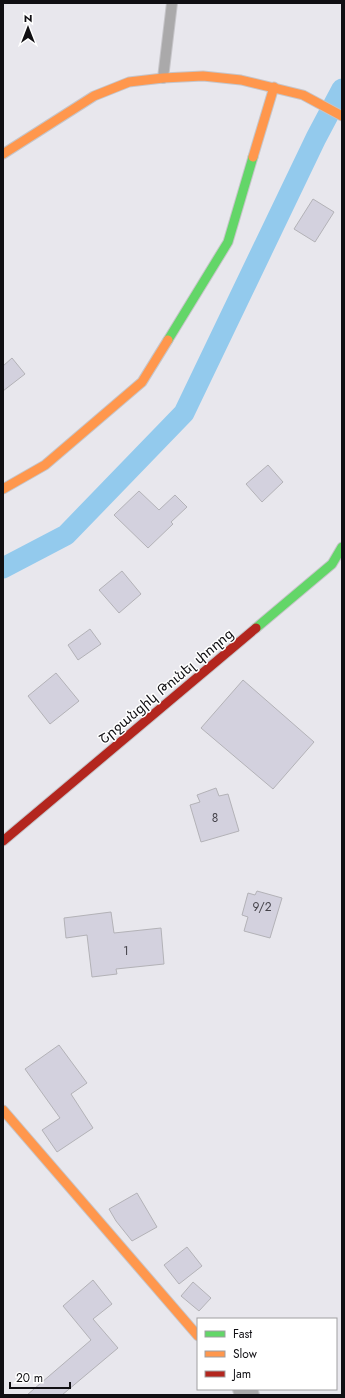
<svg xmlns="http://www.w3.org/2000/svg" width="345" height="1398" font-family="Jost,'Noto Sans Armenian',sans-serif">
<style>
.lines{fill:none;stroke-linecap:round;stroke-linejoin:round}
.canal{stroke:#93caed;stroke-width:21}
.building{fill:#d3d1de;stroke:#b3b2b7}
.lane-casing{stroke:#c6c5c9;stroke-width:12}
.street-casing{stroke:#c6c5c9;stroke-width:22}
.fast-casing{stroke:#c6c5c9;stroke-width:11}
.slow-casing{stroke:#c6c5c9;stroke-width:11}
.jam-casing{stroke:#c6c5c9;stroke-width:11}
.lane{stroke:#aaa9aa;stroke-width:10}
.street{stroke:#aaa9aa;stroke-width:20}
.fast{stroke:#63d668;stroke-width:9}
.slow{stroke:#ff974d;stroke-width:9}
.jam{stroke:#b3261e;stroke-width:9}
.labels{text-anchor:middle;stroke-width:3;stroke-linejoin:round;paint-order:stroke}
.number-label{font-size:12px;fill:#444249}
.street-label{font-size:14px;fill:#100f13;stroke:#fff}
</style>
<rect width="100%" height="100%" fill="#e8e7ed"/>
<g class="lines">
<polyline class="canal" points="3,568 66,535 184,413 316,138 342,89"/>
</g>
<g class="building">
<polygon points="313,199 334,212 315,242 294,229"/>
<polygon points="12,358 25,374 3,391 3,366"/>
<polygon points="268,465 283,482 262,502 246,484"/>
<polygon points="139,491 159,510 175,495 187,507 171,522 173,524 148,548 114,515"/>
<polygon points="122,571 141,594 119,613 99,590"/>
<polygon points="90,629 101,644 78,660 68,645"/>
<polygon points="56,673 79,701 50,724 28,696"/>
<polygon points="243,680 314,742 273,789 201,728"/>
<polygon points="216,788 219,796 228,794 239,831 201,842 190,805 200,802 197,795"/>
<polygon points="257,891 282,898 270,938 244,931 248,917 242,915 248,893 255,895"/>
<polygon points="111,912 114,933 161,928 164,964 116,969 117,974 92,977 87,935 66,938 64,918"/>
<polygon points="59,1045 87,1083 71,1094 93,1128 57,1152 42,1130 60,1118 25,1069"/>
<polygon points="137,1193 157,1227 132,1241 116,1221 109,1209"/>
<polygon points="187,1247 202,1266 179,1284 164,1265"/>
<polygon points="93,1280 112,1304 93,1319 118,1348 62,1395 27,1395 91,1340 63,1306"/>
<polygon points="193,1282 211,1298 199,1311 181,1296"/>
</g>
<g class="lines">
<defs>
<polyline id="lane" points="163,78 172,3"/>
<polyline id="street" points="243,1389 249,1395"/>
<g id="fast">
<polyline points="168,340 228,242 253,157"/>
<polyline points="256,628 332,564 342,547"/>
</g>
<g id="slow">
<polyline points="3,154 94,96 129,82 163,78 203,76 241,80 303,95 342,116"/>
<polyline points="253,157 274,87"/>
<polyline points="3,489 45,465 142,382 168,340"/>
<polyline points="3,1110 198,1336"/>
</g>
<polyline id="jam" points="3,841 256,628"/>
</defs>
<use href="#lane" class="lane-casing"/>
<use href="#street" class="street-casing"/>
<use href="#fast" class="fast-casing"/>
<use href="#slow" class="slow-casing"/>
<use href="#jam" class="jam-casing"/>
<use href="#lane" class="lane"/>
<use href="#street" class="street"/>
<use href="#fast" class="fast"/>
<use href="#slow" class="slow"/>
<use href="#jam" class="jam"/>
</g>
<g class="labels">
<g class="number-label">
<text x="215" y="822">8</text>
<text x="262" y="911">9/2</text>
<text x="126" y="955">1</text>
</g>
<g class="street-label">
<text transform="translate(166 686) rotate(-40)" y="5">Շրջանցիկ Թունել փողոց</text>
</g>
</g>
<rect width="345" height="1398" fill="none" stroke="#100f13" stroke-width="8"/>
<rect x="197" y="1318" width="140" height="72" fill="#ffffff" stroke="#9f9fa1"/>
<rect x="205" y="1331" width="20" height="6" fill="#63d668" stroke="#9f9fa1"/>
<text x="233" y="1338" font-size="12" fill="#100f13">Fast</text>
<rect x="205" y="1351" width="20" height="6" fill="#ff974d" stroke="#9f9fa1"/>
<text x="233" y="1358" font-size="12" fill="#100f13">Slow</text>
<rect x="205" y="1371" width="20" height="6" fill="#b3261e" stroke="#9f9fa1"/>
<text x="233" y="1378" font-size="12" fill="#100f13">Jam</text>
<g transform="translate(28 28)" stroke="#ffffff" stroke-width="3" paint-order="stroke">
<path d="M0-3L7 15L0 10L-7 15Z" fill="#100f13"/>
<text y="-6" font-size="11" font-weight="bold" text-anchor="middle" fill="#100f13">N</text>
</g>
<path d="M10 1382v6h60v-6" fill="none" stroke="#100f13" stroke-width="2"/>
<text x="16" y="1382" font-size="12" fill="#100f13" stroke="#ffffff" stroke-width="3" paint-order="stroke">20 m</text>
</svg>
